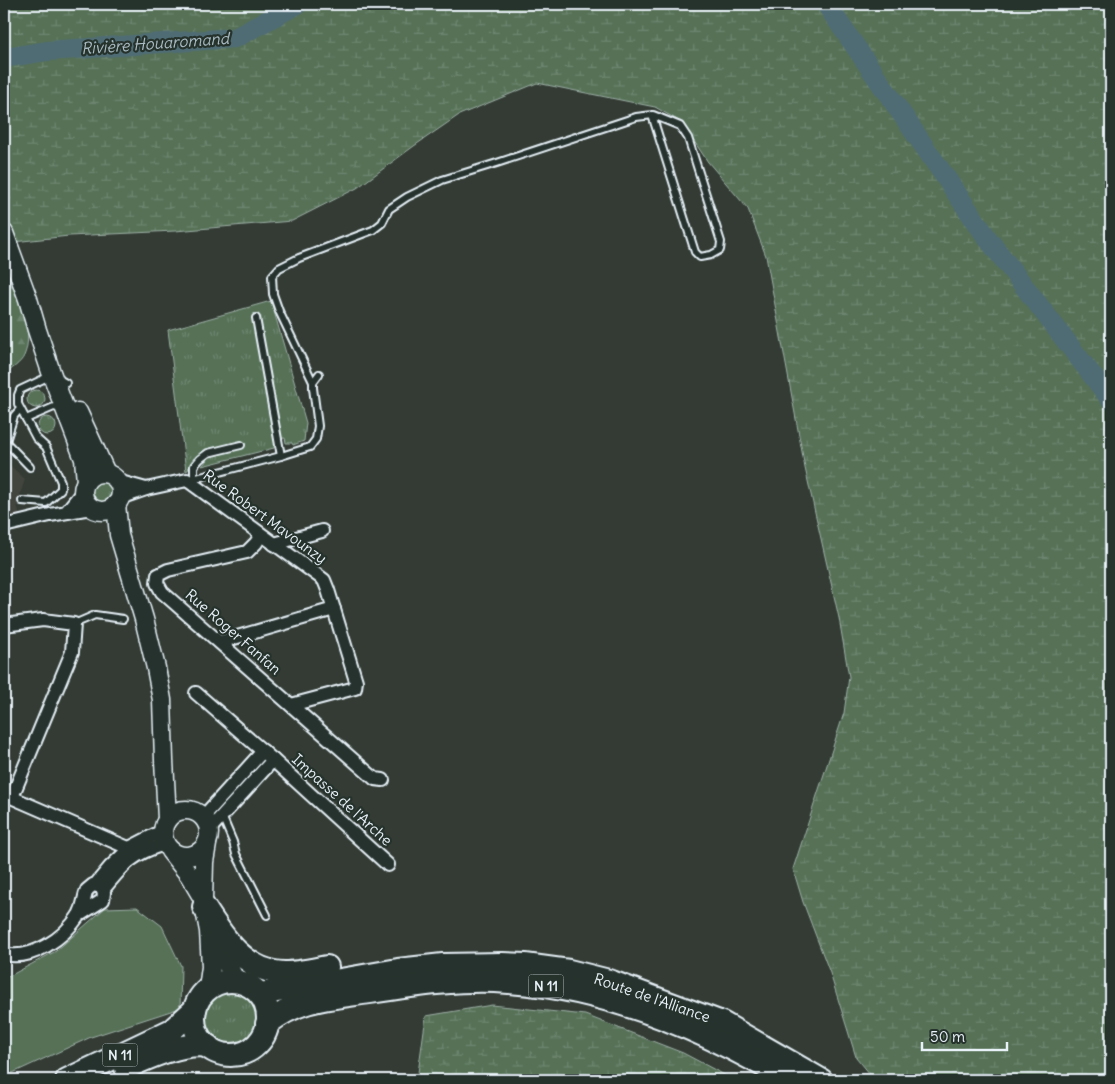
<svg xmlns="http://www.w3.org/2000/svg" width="1115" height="1084" font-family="Delius,sans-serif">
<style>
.built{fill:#42453d}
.grass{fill:url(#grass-tufts);stroke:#9fb1a8}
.forest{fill:url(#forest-firs);stroke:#9fb1a8}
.wetland{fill:url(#wetland-marsh);stroke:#9fb1a8}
.garden{fill:#567157;stroke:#9fb1a8}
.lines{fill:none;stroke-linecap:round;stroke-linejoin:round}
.river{stroke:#4f6c75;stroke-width:20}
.lane-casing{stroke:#e8f1f8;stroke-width:10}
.street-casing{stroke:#e8f1f8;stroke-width:16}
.secondary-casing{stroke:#e8f1f8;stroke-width:21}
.highway-casing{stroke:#e8f1f8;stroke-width:26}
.lane{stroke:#26332d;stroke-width:6}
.street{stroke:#26332d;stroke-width:12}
.secondary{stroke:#26332d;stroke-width:18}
.highway{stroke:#26332d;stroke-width:22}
.labels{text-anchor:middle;stroke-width:4.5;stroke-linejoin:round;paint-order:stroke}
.shield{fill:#26332d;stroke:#aeb8bb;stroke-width:1}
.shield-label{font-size:14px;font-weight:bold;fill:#e8f1f8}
.street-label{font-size:15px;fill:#e8f1f8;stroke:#26332d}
.water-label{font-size:16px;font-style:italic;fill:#abbcc4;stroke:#26332d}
</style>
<defs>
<pattern id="grass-tufts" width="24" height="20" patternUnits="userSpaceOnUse" patternTransform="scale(1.25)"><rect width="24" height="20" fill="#567157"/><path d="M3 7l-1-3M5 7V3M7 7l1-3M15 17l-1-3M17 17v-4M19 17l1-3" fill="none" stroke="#6e8670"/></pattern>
<pattern id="forest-firs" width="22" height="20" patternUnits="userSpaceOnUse" patternTransform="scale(1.25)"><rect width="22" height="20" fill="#567157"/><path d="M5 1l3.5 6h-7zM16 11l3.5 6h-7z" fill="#6e8670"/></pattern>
<pattern id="wetland-marsh" width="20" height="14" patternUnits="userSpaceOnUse" patternTransform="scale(1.25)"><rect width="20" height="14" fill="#567157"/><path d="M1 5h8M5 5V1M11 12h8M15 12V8" fill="none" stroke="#6e8670"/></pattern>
</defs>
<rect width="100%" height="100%" fill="#333b34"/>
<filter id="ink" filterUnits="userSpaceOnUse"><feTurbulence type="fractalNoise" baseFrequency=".02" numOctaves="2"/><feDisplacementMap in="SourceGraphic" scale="10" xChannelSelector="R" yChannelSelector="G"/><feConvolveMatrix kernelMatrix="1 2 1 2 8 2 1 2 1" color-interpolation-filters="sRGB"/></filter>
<g filter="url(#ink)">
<polygon class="built" points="4,460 25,479 17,505 20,516 4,519"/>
<g class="grass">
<path d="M271,301L306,423L304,441L293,445L292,443H286L285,438L275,439L274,448L202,466L208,459L201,452C194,457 190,461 188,470L186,471L168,330Z"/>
<circle cx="36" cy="399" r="9"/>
<circle cx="47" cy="426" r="9"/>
<circle cx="102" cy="492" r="10"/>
<circle cx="231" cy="1018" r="30"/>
</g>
<path class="forest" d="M4,276L7,277C19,300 35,330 24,356C21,363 10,370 4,375Z"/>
<g class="wetland">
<polygon points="4,4 1111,4 1111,1080 875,1080 856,1057 830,973 803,902 793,869 844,713 849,677 839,618 805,468 766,256 748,209 708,162 681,122 655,107 537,83 459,115 414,146 357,188 292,221 175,231 69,236 4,243"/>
<polygon points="492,1005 585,1015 683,1053 734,1080 417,1080 426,1016"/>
</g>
<polygon class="garden" points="137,907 162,926 181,966 180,1008 91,1037 4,1077 4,979 56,951 105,908"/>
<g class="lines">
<g class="river">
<polyline points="826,4 988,239 1111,400"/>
<polyline points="4,58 47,51 235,38 298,4"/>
</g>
<defs>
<g id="lane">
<polyline points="256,318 281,456"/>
<polyline points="313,382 279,311 273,294 272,276 279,268 299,258 373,230 382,223 389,209 407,197 442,180 497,163 636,117 653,115 680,126 688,138 721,242 720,250 711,255 700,257 695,252 652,115"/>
<polyline points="26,419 54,407 62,409"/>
<polyline points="4,440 30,467"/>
<polyline points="6,441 14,416 20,409"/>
<polyline points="194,479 194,466 200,459 208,453 241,445"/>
<polyline points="189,480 281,456 310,447 316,439 318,426 313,388 313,382 319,374"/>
<polyline points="22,501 46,503 61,489 61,482 46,447 36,438 18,404 18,395 20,390 52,375 66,383"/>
<polyline points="74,624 95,615 123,619"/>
<polyline points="222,816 233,842 236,854 267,915"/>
</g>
<g id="street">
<polyline points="117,481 146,489"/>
<polyline points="120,498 146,489 187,480 324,580 328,590 356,681 355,688 291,705"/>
<polyline points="66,512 83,491"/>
<polyline points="4,526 50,515 91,508"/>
<polyline points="261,535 256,543 247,552 168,570 158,575 157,583 162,592 375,779 383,780"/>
<polyline points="274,544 322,531"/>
<polyline points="4,625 43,620 74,624 72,652 12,797"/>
<polyline points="220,642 334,609"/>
<polyline points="196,693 273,760 388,865"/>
<polyline points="4,794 140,853"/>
<polyline points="203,817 263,751"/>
<polyline points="209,830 273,760"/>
<polyline points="95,885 110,867 131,847 162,831"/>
<path d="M103,890C124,864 133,853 165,844"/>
<path d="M4,954C32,961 64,938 79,915C85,904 83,899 87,890L93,885L101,887L104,893L103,900L78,916"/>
</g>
<g id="secondary">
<polyline points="4,233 28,299 37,330 52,375 84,459 86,481"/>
<polyline points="78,412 106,473"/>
<circle cx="102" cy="492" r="19"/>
<polyline points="116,504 119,535 144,619 156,668 162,700 164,760 167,819"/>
<circle cx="186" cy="833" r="23"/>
<polyline points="207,844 204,862 203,900 209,931 211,967 208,989"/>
<polyline points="170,851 189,875 202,897"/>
<polyline points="212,936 236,981"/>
</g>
<g id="highway">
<path d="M204,907C223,937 245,972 284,973C299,973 313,970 327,967"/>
<circle cx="231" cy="1018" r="37"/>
<polyline points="260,994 398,970 443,965 502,964 525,965 569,971 609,981 722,1023 821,1080"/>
<path d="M267,1024C299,998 330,998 370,992C416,985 463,978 509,982C607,989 705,1030 789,1080"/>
<path d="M126,1068C149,1057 183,1042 208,1046"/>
<polyline points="67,1080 172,1030 195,1009"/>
</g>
</defs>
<use href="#lane" class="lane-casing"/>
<use href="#street" class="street-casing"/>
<use href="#secondary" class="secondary-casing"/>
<use href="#highway" class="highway-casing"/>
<use href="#lane" class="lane"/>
<use href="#street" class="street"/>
<use href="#secondary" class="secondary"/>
<use href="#highway" class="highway"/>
</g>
</g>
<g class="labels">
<g class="shield">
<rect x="528.5" y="974.5" width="35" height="23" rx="4"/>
<rect x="102.5" y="1043.5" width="35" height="23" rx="4"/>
</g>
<g class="shield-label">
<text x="546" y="991">N 11</text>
<text x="120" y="1060">N 11</text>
</g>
<g class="street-label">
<text transform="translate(265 517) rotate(36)" y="5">Rue Robert Mavounzy</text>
<text transform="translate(233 632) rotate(41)" y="5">Rue Roger Fanfan</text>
<text transform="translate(342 800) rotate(42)" y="5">Impasse de l'Arche</text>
<text transform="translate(652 998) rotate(19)" y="5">Route de l'Alliance</text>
</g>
<g class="water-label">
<text transform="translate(155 43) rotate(-4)" y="6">Rivière Houaromand</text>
</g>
</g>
<rect width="1115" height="1084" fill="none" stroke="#26332d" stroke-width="20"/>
<rect x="10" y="10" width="1095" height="1064" fill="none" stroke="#e8f1f8" stroke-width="2" filter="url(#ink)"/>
<path d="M922 1042v8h85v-8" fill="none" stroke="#e8f1f8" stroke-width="2.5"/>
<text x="930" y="1042" font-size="15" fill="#e8f1f8" stroke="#26332d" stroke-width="4" paint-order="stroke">50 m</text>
</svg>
